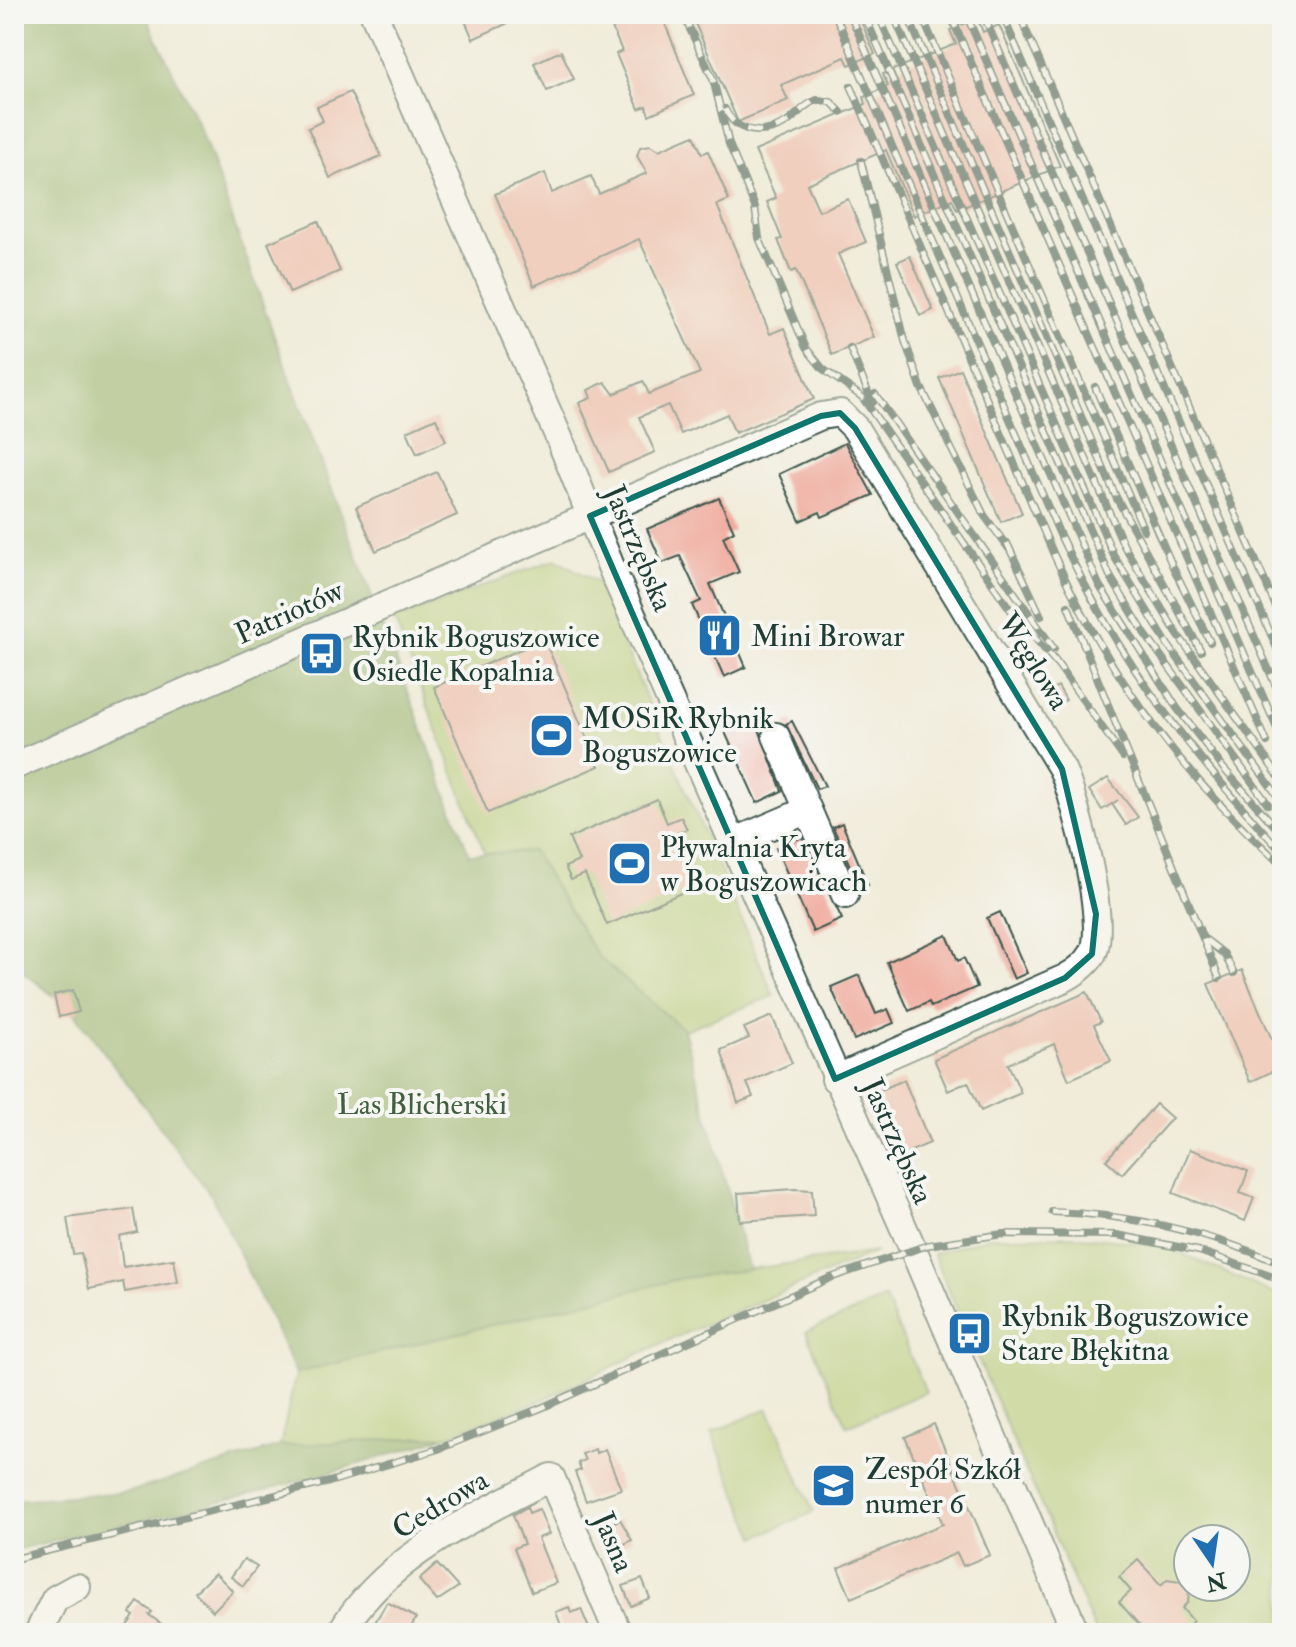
<svg xmlns="http://www.w3.org/2000/svg" width="1296" height="1647" font-family="'IM FELL Double Pica',serif">
<style>
.green{fill:#aac66c;stroke:#648250;stroke-width:2;fill-rule:evenodd}
.forest{fill:#87ab60;stroke:#53744a;stroke-width:2}
.building{fill:#f0aa9c}
.lines{fill:none;stroke-linecap:round;stroke-linejoin:round}
.minor-casing{stroke:#3e574d;stroke-width:30}
.minor{stroke:#fff;stroke-width:26}
.rail-casing{stroke:#1f3d34;stroke-width:8}
.rail{stroke:#f6f6f2;stroke-width:5;stroke-dasharray:15;stroke-linecap:butt}
.marked{fill:none;stroke:#0f766e;stroke-width:6;stroke-linejoin:round}
.labels{text-anchor:middle;stroke-width:8;stroke-linejoin:round;paint-order:stroke}
.street-label{font-size:30px;fill:#1f3d34;stroke:#f6f6f2}
.poi-label{font-size:30px;fill:#1f3d34;stroke:#f6f6f2;text-anchor:start}
.park-label{font-size:30px;fill:#425f42;stroke:#f6f6f2}
</style>
<rect width="100%" height="100%" fill="#f6f6f2"/>
<filter id="ink" filterUnits="userSpaceOnUse"><feTurbulence type="fractalNoise" baseFrequency=".0125" numOctaves="2"/><feDisplacementMap in="SourceGraphic" scale="16" xChannelSelector="R" yChannelSelector="G"/><feConvolveMatrix kernelMatrix="1 2 1 2 8 2 1 2 1" color-interpolation-filters="sRGB"/></filter>
<filter id="wash" filterUnits="userSpaceOnUse"><feTurbulence type="fractalNoise" baseFrequency=".006" numOctaves="4" result="noise"/><feDisplacementMap in="SourceGraphic" scale="32" xChannelSelector="R" yChannelSelector="G"/><feGaussianBlur stdDeviation="1.8" result="paint"/><feColorMatrix in="noise" values="0 0 0 0 0 0 0 0 0 0 0 0 0 0 0 0 0 1.4 0 .05"/><feComposite in="paint" operator="in"/></filter>
<g filter="url(#wash)">
<rect width="100%" height="100%" fill="#f1ecda"/>
<g class="green">
<polygon points="556,559 597,582 774,996 684,1030 598,957 533,851 485,854 394,619"/>
<path d="M1071,1236L1160,1244L1282,1297V1633H1096L933,1254L989,1237ZM1188,1539H1236V1587H1188Z"/>
<polygon points="876,1252 660,1344 542,1400 446,1436 280,1446 296,1373 683,1278"/>
<polygon points="885,1298 926,1392 847,1426 806,1332"/>
<polygon points="768,1408 814,1512 756,1537 711,1433"/>
</g>
<g class="forest">
<polygon points="14,14 145,14 202,133 276,341 469,854 533,851 598,957 684,1030 749,1270 683,1278 296,1373 213,1198 73,1011 14,965"/>
<path d="M446,1436C305,1485 159,1516 14,1550V1500L129,1492L280,1446Z"/>
</g>
<g id="blocks">
<g class="building">
<polygon points="462,14 528,14 473,39"/>
<polygon points="627,14 661,14 694,95 649,115 646,106 639,109 616,54 622,51 609,21"/>
<polygon points="691,14 858,14 875,54 849,65 845,57 781,85 788,100 738,122"/>
<polygon points="977,18 983,32 999,25 1060,166 957,210 952,199 914,216 886,150 807,184 819,211 848,199 866,242 838,254 874,337 832,355 796,270 791,272 778,240 782,239 767,202 776,198 755,151 866,104 864,97 888,86 883,74 956,44 950,30"/>
<polygon points="561,51 574,79 547,91 534,63"/>
<polygon points="350,92 381,156 330,178 308,128 323,121 317,107"/>
<polygon points="694,135 702,154 708,151 729,200 717,205 770,334 784,328 814,399 735,433 727,414 681,434 668,405 639,417 655,452 609,472 579,403 591,398 588,390 605,382 614,394 643,381 649,394 700,373 639,239 534,286 495,194 545,173 552,193 591,176 599,194 647,173 637,156 640,147 650,145 659,150"/>
<polygon points="318,221 340,271 290,293 268,243"/>
<polygon points="910,256 933,310 920,316 897,262"/>
<polygon points="960,369 1022,513 1001,522 939,378"/>
<polygon points="436,418 446,441 417,454 407,431"/>
<polygon points="845,443 873,495 822,517 820,512 800,521 779,474"/>
<polygon points="437,472 457,515 376,551 356,507"/>
<polygon points="719,498 734,531 723,537 739,572 710,584 746,667 724,677 692,605 701,601 680,556 662,563 647,529"/>
<polygon points="544,639 599,766 488,813 434,687"/>
<polygon points="1058,686 1066,700 1054,706 1046,693"/>
<polygon points="754,716 782,791 757,803 724,730"/>
<polygon points="792,721 825,786 817,789 786,724"/>
<polygon points="1108,778 1138,817 1126,825 1112,804 1118,800 1102,810 1089,790"/>
<polygon points="657,799 667,823 681,817 687,829 673,835 695,887 607,925 585,874 571,880 565,867 579,861 569,838"/>
<polygon points="842,823 868,885 860,889 833,827"/>
<polygon points="802,837 842,919 813,932 776,848"/>
<polygon points="1000,912 1027,973 1014,979 987,918"/>
<polygon points="947,935 958,961 964,958 977,987 931,1007 929,1002 909,1011 887,962"/>
<polygon points="1242,970 1282,1063 1282,1067 1250,1082 1208,984"/>
<polygon points="859,975 876,1014 888,1009 894,1023 854,1040 831,987"/>
<polygon points="73,990 79,1012 59,1017 54,995"/>
<polygon points="1087,992 1101,1022 1094,1025 1111,1061 1069,1080 1054,1044 1008,1064 1021,1093 1007,1099 981,1111 968,1082 948,1091 934,1059"/>
<polygon points="772,1016 792,1063 747,1083 753,1097 738,1103 721,1050 749,1038 744,1028"/>
<polygon points="904,1080 930,1143 902,1155 875,1092"/>
<polygon points="1156,1104 1172,1118 1122,1174 1106,1160"/>
<polygon points="1190,1149 1248,1171 1240,1193 1254,1198 1245,1221 1173,1193"/>
<polygon points="795,1189 812,1190 814,1216 740,1221 738,1193"/>
<polygon points="133,1209 137,1232 119,1236 123,1267 174,1259 178,1282 125,1292 123,1282 89,1289 81,1253 73,1254 67,1218"/>
<polygon points="934,1424 990,1555 963,1566 957,1553 851,1598 838,1568 943,1524 905,1437"/>
<polygon points="595,1449 596,1453 605,1449 621,1489 586,1501 575,1472 581,1470 578,1463 585,1460 582,1454"/>
<polygon points="527,1507 529,1513 539,1509 549,1534 538,1538 556,1583 532,1592 514,1548 524,1544 513,1515"/>
<polygon points="620,1519 632,1540 612,1551 600,1530"/>
<polygon points="244,1559 257,1567 243,1586 231,1577"/>
<polygon points="1138,1560 1161,1585 1167,1579 1180,1581 1189,1590 1188,1602 1182,1608 1193,1621 1180,1633 1146,1633 1119,1602 1131,1591 1119,1577"/>
<polygon points="437,1564 458,1587 437,1601 419,1580"/>
<polygon points="215,1573 233,1591 213,1611 195,1592"/>
<polygon points="642,1579 650,1598 631,1606 623,1586"/>
<polygon points="138,1602 152,1612 149,1615 174,1633 122,1633 134,1616 130,1613"/>
<polygon points="387,1602 416,1618 408,1633 385,1633 373,1626"/>
<polygon points="569,1607 571,1613 581,1609 591,1633 564,1633 556,1612"/>
</g>
</g>
</g>
<g filter="url(#ink)">
<use href="#blocks" fill-opacity="0" stroke="#3e574d" stroke-width="2"/>
<g class="lines">
<defs>
<g id="minor">
<polyline points="374,14 560,440 614,574 913,1249 1076,1633"/>
<polyline points="776,736 808,810"/>
<path d="M14,766L821,416L840,413L855,428L1062,769C1076,801 1108,923 1093,953C1087,964 1076,972 1065,978L835,1079"/>
<polyline points="733,842 808,810 845,895"/>
<polyline points="38,1633 55,1599 77,1587"/>
<path d="M340,1633C387,1555 474,1518 551,1477L618,1633"/>
</g>
</defs>
<use href="#minor" class="minor-casing"/>
<use href="#minor" class="minor"/>
<defs>
<g id="rail">
<polyline points="683,14 713,79 729,144 755,207 759,238 806,348 823,369 862,397 1010,609 1059,666"/>
<path d="M835,14L1060,535C1120,664 1187,748 1282,852"/>
<polyline points="850,14 1099,585 1177,708 1224,769 1282,834"/>
<polyline points="864,14 1110,576 1145,634 1268,804"/>
<polyline points="878,14 1114,556 1168,645 1282,802"/>
<polyline points="893,14 1124,546 1176,632 1282,781"/>
<polyline points="907,14 1116,497 1201,651"/>
<polyline points="921,14 1144,530"/>
<polyline points="950,14 1267,742"/>
<polyline points="966,14 1282,740"/>
<polyline points="983,14 1282,700"/>
<polyline points="1002,14 1282,660"/>
<polyline points="1019,14 1282,621"/>
<path d="M851,86L1054,555C1108,676 1184,777 1282,865"/>
<path d="M725,109C736,134 764,136 786,123C797,116 804,104 817,100L831,102L841,112"/>
<polyline points="861,161 905,341 921,387 984,515 1012,553"/>
<polyline points="850,348 872,402"/>
<polyline points="1095,387 1172,565 1210,642"/>
<polyline points="875,394 1054,649"/>
<polyline points="1007,543 1041,616"/>
<polyline points="1068,606 1219,978"/>
<polyline points="1054,659 1123,757"/>
<polyline points="1206,940 1224,954 1234,973"/>
<path d="M1052,1212C1131,1214 1209,1233 1282,1264"/>
<polyline points="14,1559 329,1482 438,1449 541,1408 830,1278 928,1245 1003,1234 1117,1235 1199,1251 1282,1280"/>
</g>
</defs>
<use href="#rail" class="rail-casing"/>
<use href="#rail" class="rail"/>
</g>
</g>
<path d="M0 0H1296V1647H0ZM840,413L855,428L1062,769L1096,914L1092,954L1065,978L835,1079L590,516L821,416Z" fill="#f1ecda" fill-opacity=".55" fill-rule="evenodd"/>
<path class="marked" d="M840,413L855,428L1062,769L1096,914L1092,954L1065,978L835,1079L590,516L821,416Z"/>
<defs>
<symbol id="restaurant-square" viewBox="-11 -11 22 22"><rect x="-9" y="-9" width="18" height="18" rx="4" fill="#1f6fb2" stroke="#f6f6f2"/><path d="M-5-6h1v4h1v-4h1v4h1v-4h1v5L-1.5 .5V6h-2V.5L-5-1ZM5-6V6H3V1.5H1.5Q1.5-4 5-6Z" fill="#fff"/></symbol>
<symbol id="bus-square" viewBox="-11 -11 22 22"><rect x="-9" y="-9" width="18" height="18" rx="4" fill="#1f6fb2" stroke="#f6f6f2"/><path d="M-5-6H5V4H4V6H2V4H-2V6H-4V4H-5ZM-3.5-4V0h7V-4ZM-3.5 1.2v1.5H-2V1.2ZM2 1.2v1.5H3.5V1.2Z" fill="#fff"/></symbol>
<symbol id="stadium-square" viewBox="-11 -11 22 22"><rect x="-9" y="-9" width="18" height="18" rx="4" fill="#1f6fb2" stroke="#f6f6f2"/><path d="M0-5a6.5 5 0 1 0 0 10a6.5 5 0 1 0 0-10ZM-3.5-1.8h7v3.6h-7Z" fill="#fff"/></symbol>
<symbol id="school-square" viewBox="-11 -11 22 22"><rect x="-9" y="-9" width="18" height="18" rx="4" fill="#1f6fb2" stroke="#f6f6f2"/><path d="M0-5L7-2L0 1L-7-2ZM-4 1L0 2.5L4 1V4Q0 6-4 4Z" fill="#fff"/></symbol>
</defs>
<g fill-rule="evenodd">
<use href="#restaurant-square" x="694" y="610" width="51" height="51"/>
<use href="#bus-square" x="296" y="628" width="51" height="51"/>
<use href="#stadium-square" x="526" y="710" width="51" height="51"/>
<use href="#stadium-square" x="604" y="838" width="51" height="51"/>
<use href="#bus-square" x="944" y="1308" width="51" height="51"/>
<use href="#school-square" x="808" y="1460" width="51" height="51"/>
</g>
<g class="labels">
<g class="street-label">
<text transform="translate(639 548) rotate(67)" y="10">Jastrzębska</text>
<text transform="translate(289 612) rotate(-24)" y="10">Patriotów</text>
<text transform="translate(1034 661) rotate(58)" y="10">Węglowa</text>
<text transform="translate(898 1141) rotate(66)" y="10">Jastrzębska</text>
<text transform="translate(440 1504) rotate(-31)" y="10">Cedrowa</text>
<text transform="translate(614 1542) rotate(67)" y="10">Jasna</text>
</g>
<g class="poi-label">
<text x="751" y="646">Mini Browar</text>
<text x="352" y="647">Rybnik Boguszowice<tspan x="352" dy="34">Osiedle Kopalnia</tspan></text>
<text x="582" y="728">MOSiR Rybnik<tspan x="582" dy="34">Boguszowice</tspan></text>
<text x="660" y="857">Pływalnia Kryta<tspan x="660" dy="34">w Boguszowicach</tspan></text>
<text x="1001" y="1326">Rybnik Boguszowice<tspan x="1001" dy="34">Stare Błękitna</tspan></text>
<text x="865" y="1479">Zespół Szkół<tspan x="865" dy="34">numer 6</tspan></text>
</g>
<g class="park-label">
<text x="422" y="1114">Las Blicherski</text>
</g>
</g>
<rect width="1296" height="1647" fill="none" stroke="#f6f6f2" stroke-width="48"/>
<g transform="translate(1212 1563) rotate(167)"><circle r="38" fill="#f6f6f2" stroke="#a0aca6" stroke-width="2"/>
<path d="M0-6L14 30L0 20L-14 30Z" fill="#1f6fb2"/>
<text y="-12" font-size="22" font-weight="bold" text-anchor="middle" fill="#1f3d34">N</text>
</g>
</svg>
